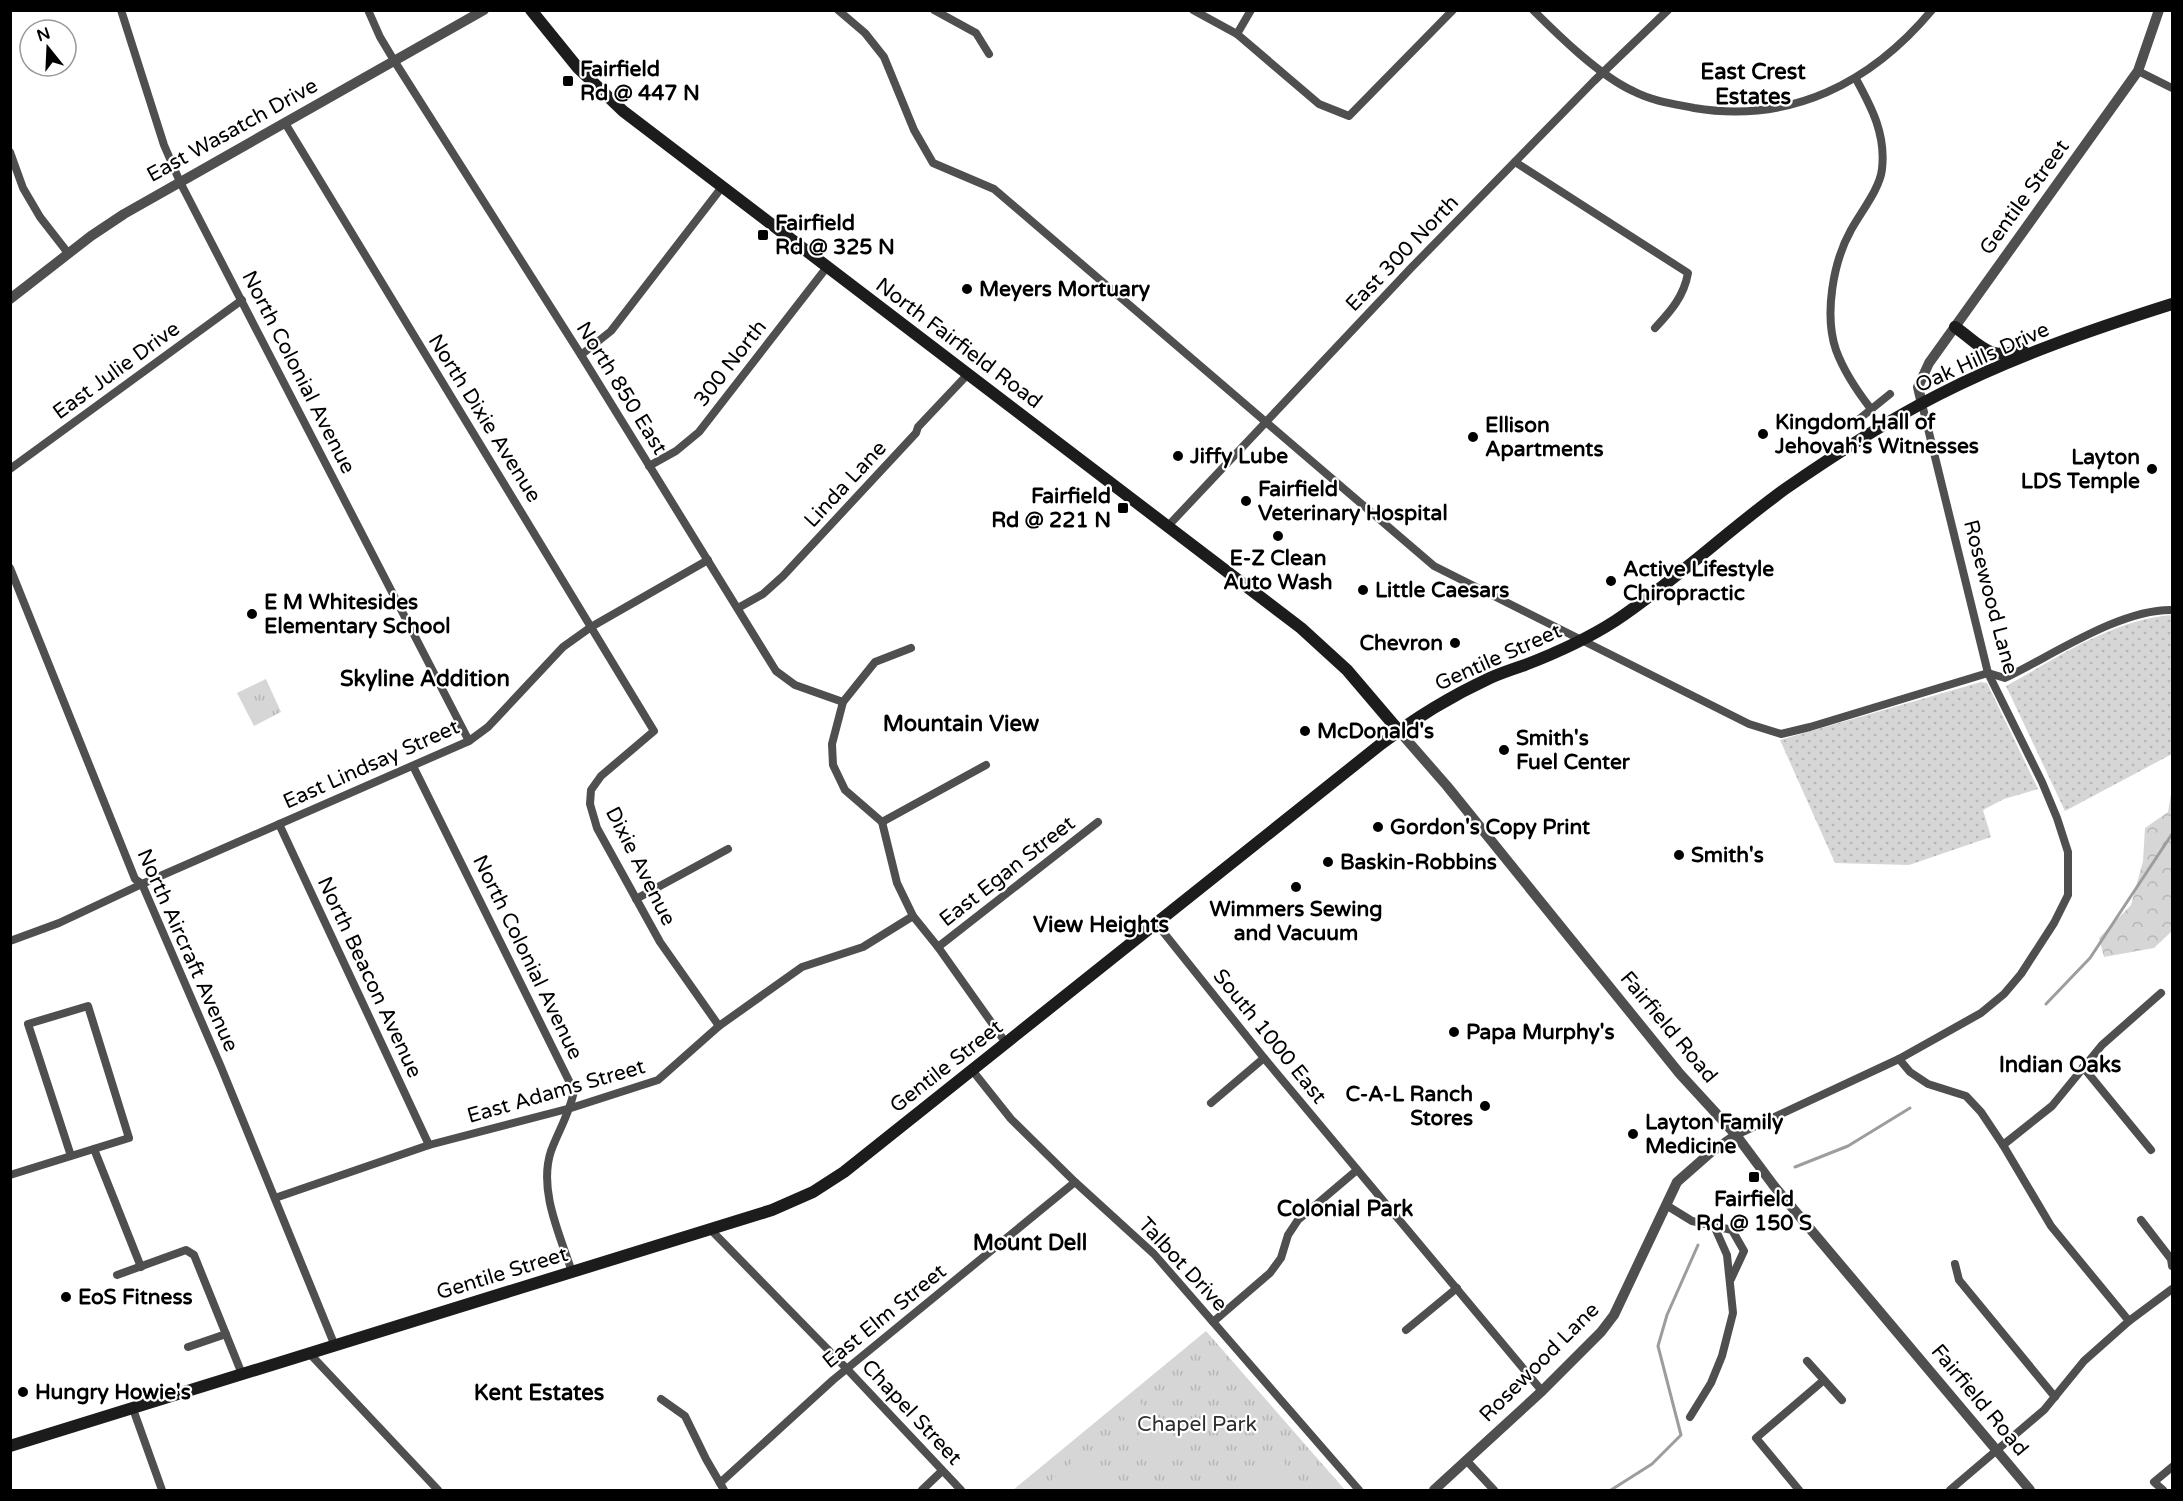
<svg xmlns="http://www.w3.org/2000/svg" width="2183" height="1501" font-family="'Varela Round',sans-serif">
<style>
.grass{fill:url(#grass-dots)}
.forest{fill:url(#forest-crowns)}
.park{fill:url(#park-tufts)}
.pitch{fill:#d6d6d6}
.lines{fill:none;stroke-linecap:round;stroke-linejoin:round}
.stream{stroke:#9d9d9d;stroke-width:3}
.minor{stroke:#4f4f4f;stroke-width:8}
.tertiary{stroke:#4f4f4f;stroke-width:10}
.secondary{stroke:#1c1c1c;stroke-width:12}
.poi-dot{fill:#000;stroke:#fff;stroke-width:2}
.labels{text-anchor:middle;stroke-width:4.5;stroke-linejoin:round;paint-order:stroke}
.poi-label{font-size:21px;font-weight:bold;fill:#000;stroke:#fff;text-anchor:start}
.street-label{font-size:21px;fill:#000;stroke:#fff}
.park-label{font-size:21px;fill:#2d2d2d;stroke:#fff}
.neighbourhood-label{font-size:22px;font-weight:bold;fill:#000;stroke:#fff}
</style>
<defs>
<pattern id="grass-dots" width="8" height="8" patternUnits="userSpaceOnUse" patternTransform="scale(1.5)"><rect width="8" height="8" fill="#d6d6d6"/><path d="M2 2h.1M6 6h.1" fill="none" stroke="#b6b6b6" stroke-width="1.8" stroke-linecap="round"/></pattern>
<pattern id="forest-crowns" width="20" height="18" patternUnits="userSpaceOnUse" patternTransform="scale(1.5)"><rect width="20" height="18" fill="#d6d6d6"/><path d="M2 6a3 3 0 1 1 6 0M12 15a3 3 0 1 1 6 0" fill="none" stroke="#b6b6b6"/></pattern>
<pattern id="park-tufts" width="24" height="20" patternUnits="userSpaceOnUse" patternTransform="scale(1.5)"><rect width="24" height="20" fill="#d6d6d6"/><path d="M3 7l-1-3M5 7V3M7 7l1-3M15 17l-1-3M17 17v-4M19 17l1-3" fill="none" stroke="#b6b6b6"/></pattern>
</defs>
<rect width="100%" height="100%" fill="#fff"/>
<g class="grass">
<path d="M2172,615V754L2065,811L2006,686C2059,657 2111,620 2172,615Z"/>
<polygon points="1981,682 1987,683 2038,789 2004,799 1983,810 1991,837 1909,865 1835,863 1780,740"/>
</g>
<polygon class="forest" points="2172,789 2172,931 2154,948 2104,957 2099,938 2131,905 2143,861 2145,828 2168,812"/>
<g class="park">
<polygon points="266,679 281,712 254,726 237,693"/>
<polygon points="1206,1331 1345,1490 1013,1490"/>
</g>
<g class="pitch">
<polygon points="1132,1393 1154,1418 1137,1433 1115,1407"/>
<polygon points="1153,1422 1174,1446 1158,1460 1137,1436"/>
<polygon points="1077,1458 1091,1468 1104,1490 1040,1490"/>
<polygon points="1280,1459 1309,1490 1249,1490 1262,1471"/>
</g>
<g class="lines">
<g class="stream">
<polyline points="2046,1004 2090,958 2172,834"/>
<polyline points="1795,1167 1848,1146 1910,1108"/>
<polyline points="1611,1490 1652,1464 1681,1435 1658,1346 1667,1315 1698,1245"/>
</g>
<g class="minor">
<polyline points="121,10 164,145 180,182 469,741"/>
<polyline points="368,10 380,37 395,62 581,355 776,671 795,685 843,702"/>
<path d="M838,10L865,33L884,57L914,130L933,163L994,189L1434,566L1749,724L1781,734L1810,727L1988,673L2005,678C2053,655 2120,609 2172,610"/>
<polyline points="934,10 976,33 989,54"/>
<polyline points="1193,10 1237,34 1319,104 1349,116 1453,10"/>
<path d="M1533,10C1559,36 1600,76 1633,91C1652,101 1674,104 1694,108C1791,124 1871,83 1932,10"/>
<polyline points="1237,34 1251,10"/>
<polyline points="2138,71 2172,88"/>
<path d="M1856,79C1872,108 1886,135 1882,169C1880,189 1860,213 1851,230C1833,262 1824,315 1836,350C1844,372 1857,391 1871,409"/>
<polyline points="285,123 654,731 601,776 591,790 590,804 597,828 660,942 719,1026"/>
<polyline points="10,152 23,188 40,217 68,253"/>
<path d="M1515,162L1688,273C1684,296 1671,311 1655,328"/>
<polyline points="581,355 611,331 722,187"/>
<polyline points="1853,424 1890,394"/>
<polyline points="649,466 676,451 699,432 827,267"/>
<polyline points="10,469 242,300"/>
<polyline points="1168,526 1411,268 1594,81 1668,10"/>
<polyline points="10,568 135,879 142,884 221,1067 335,1346"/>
<polyline points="738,608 763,594 783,576 916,433 918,427 968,374"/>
<polyline points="911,648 875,662 843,702 832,744 833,765 845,790 882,822 897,883 913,916 938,947 1006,1043"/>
<path d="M413,766L574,1091C570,1112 559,1130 551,1151C538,1190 560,1235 572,1272"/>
<polyline points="882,822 986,765"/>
<polyline points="279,824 429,1145"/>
<polyline points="636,899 728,849"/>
<polyline points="1156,923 1264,1058 1542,1391"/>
<polyline points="10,941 59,923 142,884 469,741 488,727 563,647 591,627 708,560"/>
<polyline points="938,947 1098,822"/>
<polyline points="1899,1059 1910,1072 1928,1084 1966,1096 1981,1112 2003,1145 2051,1226 2129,1321"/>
<polyline points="2083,1067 2151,1150"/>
<polyline points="972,1070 1011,1119 1075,1182 1154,1254 1359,1490"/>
<polyline points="1211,1103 1264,1058"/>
<polyline points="1736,1135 1899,1059 1981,1013 2004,994 2021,974 2054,923 2068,895 2068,852 2057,818 2042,782 1988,673 1922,404"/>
<polyline points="2003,1145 2052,1106 2102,1045 2161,993"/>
<polyline points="94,1149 141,1267"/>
<polyline points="10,1175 129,1138 88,1006 28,1024 71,1156"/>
<polyline points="275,1198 429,1145 571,1108 658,1080 719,1026 802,967 863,947 913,916"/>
<polyline points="1666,1205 1692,1221 1732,1230 1744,1251 1731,1279"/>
<polyline points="2141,1220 2171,1259 2172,1266"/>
<polyline points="710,1229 847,1369 961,1490"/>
<polyline points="1955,1264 1959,1280 2055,1397"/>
<polyline points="117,1275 186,1250 194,1255 242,1374"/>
<polyline points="1213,1322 1270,1273 1281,1258 1288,1235 1298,1220 1357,1170"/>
<polyline points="1406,1330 1457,1288"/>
<polyline points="188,1347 226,1334"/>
<polyline points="310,1354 438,1490"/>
<polyline points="1807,1361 1842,1400"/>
<polyline points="661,1399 685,1416 706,1459 724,1490"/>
<polyline points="133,1409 162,1490"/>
<polyline points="1690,1417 1711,1383 1722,1356 1733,1313 1727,1255 1715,1228"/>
<polyline points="1466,1460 1494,1490"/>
<polyline points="720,1483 833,1380 1075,1182"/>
<polyline points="922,1490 942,1471"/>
<polyline points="1799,1490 1756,1438 1824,1380"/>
<polyline points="1950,1490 2044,1410 2084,1361 2129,1321 2172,1289"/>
<polyline points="2163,1490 2154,1482 2172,1467"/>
</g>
<g class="tertiary">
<polyline points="10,299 91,236 124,214 484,10"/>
<polyline points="1922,404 1918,387 1929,363 2138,71 2159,10"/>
<polyline points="1399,731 1447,786 1680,1074 1736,1135 1774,1186 2030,1490"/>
<polyline points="1434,1490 1542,1391 1601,1332 1614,1315 1677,1182 1710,1153 1736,1135"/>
</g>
<g class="secondary">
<polyline points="531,10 578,68 623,111 1301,628 1347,670 1399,731"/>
<path d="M1955,327C1982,346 1989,362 2022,349"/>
<path d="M10,1446L772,1210L813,1192L844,1172L1381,744C1415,718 1451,696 1490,678C1501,673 1513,669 1525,665C1556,653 1587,639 1615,621C1675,581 1727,531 1785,489C1834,455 1885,422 1938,395C2012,357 2093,329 2172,304"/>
</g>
</g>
<g class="poi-dot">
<rect x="562" y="75" width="12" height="12" rx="3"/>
<rect x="757" y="229" width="12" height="12" rx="3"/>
<circle cx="967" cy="289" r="6"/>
<circle cx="1763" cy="434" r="6"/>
<circle cx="1473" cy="437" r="6"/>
<circle cx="1178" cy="456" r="6"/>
<circle cx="2152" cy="469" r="6"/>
<circle cx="1246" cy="501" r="6"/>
<rect x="1117" y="502" width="12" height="12" rx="3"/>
<circle cx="1278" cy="536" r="6"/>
<circle cx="1611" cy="581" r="6"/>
<circle cx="1363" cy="590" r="6"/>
<circle cx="252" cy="614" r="6"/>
<circle cx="1455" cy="643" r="6"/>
<circle cx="1305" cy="731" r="6"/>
<circle cx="1504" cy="750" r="6"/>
<circle cx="1378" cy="827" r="6"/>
<circle cx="1679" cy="855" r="6"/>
<circle cx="1328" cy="862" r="6"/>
<circle cx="1296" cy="887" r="6"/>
<circle cx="1454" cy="1032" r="6"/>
<circle cx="1485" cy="1106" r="6"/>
<circle cx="1633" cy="1134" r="6"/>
<rect x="1748" y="1171" width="12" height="12" rx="3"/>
<circle cx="66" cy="1297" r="6"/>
<circle cx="23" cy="1392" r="6"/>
</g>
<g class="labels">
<g class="poi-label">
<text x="580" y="76">Fairfield<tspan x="580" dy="24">Rd @ 447 N</tspan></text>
<text x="775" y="230">Fairfield<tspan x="775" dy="24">Rd @ 325 N</tspan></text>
<text x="979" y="296">Meyers Mortuary</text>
<text x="1775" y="429">Kingdom Hall of<tspan x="1775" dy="24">Jehovah's Witnesses</tspan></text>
<text x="1485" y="432">Ellison<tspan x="1485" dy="24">Apartments</tspan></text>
<text x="1190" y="463">Jiffy Lube</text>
<text x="2140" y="464" text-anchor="end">Layton<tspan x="2140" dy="24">LDS Temple</tspan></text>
<text x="1258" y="496">Fairfield<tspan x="1258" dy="24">Veterinary Hospital</tspan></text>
<text x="1111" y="503" text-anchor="end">Fairfield<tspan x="1111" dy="24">Rd @ 221 N</tspan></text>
<text x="1278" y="565" text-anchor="middle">E-Z Clean<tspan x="1278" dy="24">Auto Wash</tspan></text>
<text x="1623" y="576">Active Lifestyle<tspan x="1623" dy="24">Chiropractic</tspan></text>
<text x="1375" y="597">Little Caesars</text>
<text x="264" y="609">E M Whitesides<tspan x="264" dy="24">Elementary School</tspan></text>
<text x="1443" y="650" text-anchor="end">Chevron</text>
<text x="1317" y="738">McDonald's</text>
<text x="1516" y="745">Smith's<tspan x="1516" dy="24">Fuel Center</tspan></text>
<text x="1390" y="834">Gordon's Copy Print</text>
<text x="1691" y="862">Smith's</text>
<text x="1340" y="869">Baskin-Robbins</text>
<text x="1296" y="916" text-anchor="middle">Wimmers Sewing<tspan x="1296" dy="24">and Vacuum</tspan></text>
<text x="1466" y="1039">Papa Murphy's</text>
<text x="1473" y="1101" text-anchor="end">C-A-L Ranch<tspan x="1473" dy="24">Stores</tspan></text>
<text x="1645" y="1129">Layton Family<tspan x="1645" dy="24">Medicine</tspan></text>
<text x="1754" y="1206" text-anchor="middle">Fairfield<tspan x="1754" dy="24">Rd @ 150 S</tspan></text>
<text x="78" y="1304">EoS Fitness</text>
<text x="35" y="1399">Hungry Howie's</text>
</g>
<g class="street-label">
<text transform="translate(232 130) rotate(-29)" y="7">East Wasatch Drive</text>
<text transform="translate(2024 197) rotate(-54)" y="7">Gentile Street</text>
<text transform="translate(1402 253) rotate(-46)" y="7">East 300 North</text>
<text transform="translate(959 343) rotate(37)" y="7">North Fairfield Road</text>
<text transform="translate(1982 357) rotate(-24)" y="7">Oak Hills Drive</text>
<text transform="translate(730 363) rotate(-52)" y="7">300 North</text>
<text transform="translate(116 370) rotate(-36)" y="7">East Julie Drive</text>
<text transform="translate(299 372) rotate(63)" y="7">North Colonial Avenue</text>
<text transform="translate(622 388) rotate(58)" y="7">North 850 East</text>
<text transform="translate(485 418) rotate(58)" y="7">North Dixie Avenue</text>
<text transform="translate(845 484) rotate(-47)" y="7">Linda Lane</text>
<text transform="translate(1991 597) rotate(75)" y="7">Rosewood Lane</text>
<text transform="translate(1498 657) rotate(-24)" y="7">Gentile Street</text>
<text transform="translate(371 764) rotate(-24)" y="7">East Lindsay Street</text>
<text transform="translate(641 866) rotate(63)" y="7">Dixie Avenue</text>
<text transform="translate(1007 871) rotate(-38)" y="7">East Egan Street</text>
<text transform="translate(188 950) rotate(66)" y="7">North Aircraft Avenue</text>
<text transform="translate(528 957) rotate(64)" y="7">North Colonial Avenue</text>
<text transform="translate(370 977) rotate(65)" y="7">North Beacon Avenue</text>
<text transform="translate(1669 1027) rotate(50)" y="7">Fairfield Road</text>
<text transform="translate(1270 1036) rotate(51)" y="7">South 1000 East</text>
<text transform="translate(946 1066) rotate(-38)" y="7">Gentile Street</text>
<text transform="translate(556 1091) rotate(-16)" y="7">East Adams Street</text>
<text transform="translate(1183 1264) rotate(47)" y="7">Talbot Drive</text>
<text transform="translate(502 1273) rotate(-17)" y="7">Gentile Street</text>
<text transform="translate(884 1316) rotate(-39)" y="7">East Elm Street</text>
<text transform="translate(1539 1362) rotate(-45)" y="7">Rosewood Lane</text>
<text transform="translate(1980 1400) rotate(50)" y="7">Fairfield Road</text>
<text transform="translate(912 1412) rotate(47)" y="7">Chapel Street</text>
</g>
<g class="park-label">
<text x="1197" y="1431">Chapel Park</text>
</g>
<g class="neighbourhood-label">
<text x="1753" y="79">East Crest<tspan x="1753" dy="25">Estates</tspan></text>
<text x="425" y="686">Skyline Addition</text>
<text x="961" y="731">Mountain View</text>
<text x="1101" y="932">View Heights</text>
<text x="2060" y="1072">Indian Oaks</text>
<text x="1345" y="1216">Colonial Park</text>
<text x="1030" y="1250">Mount Dell</text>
<text x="539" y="1400">Kent Estates</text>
</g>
</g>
<rect width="2183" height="1501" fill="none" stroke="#000000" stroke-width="24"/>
<g transform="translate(48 48) rotate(342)"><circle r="28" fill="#ffffff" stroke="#999999" stroke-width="1.5"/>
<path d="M0-4.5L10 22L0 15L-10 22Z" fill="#000000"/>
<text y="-9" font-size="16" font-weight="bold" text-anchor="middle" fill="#000000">N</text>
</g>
</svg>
